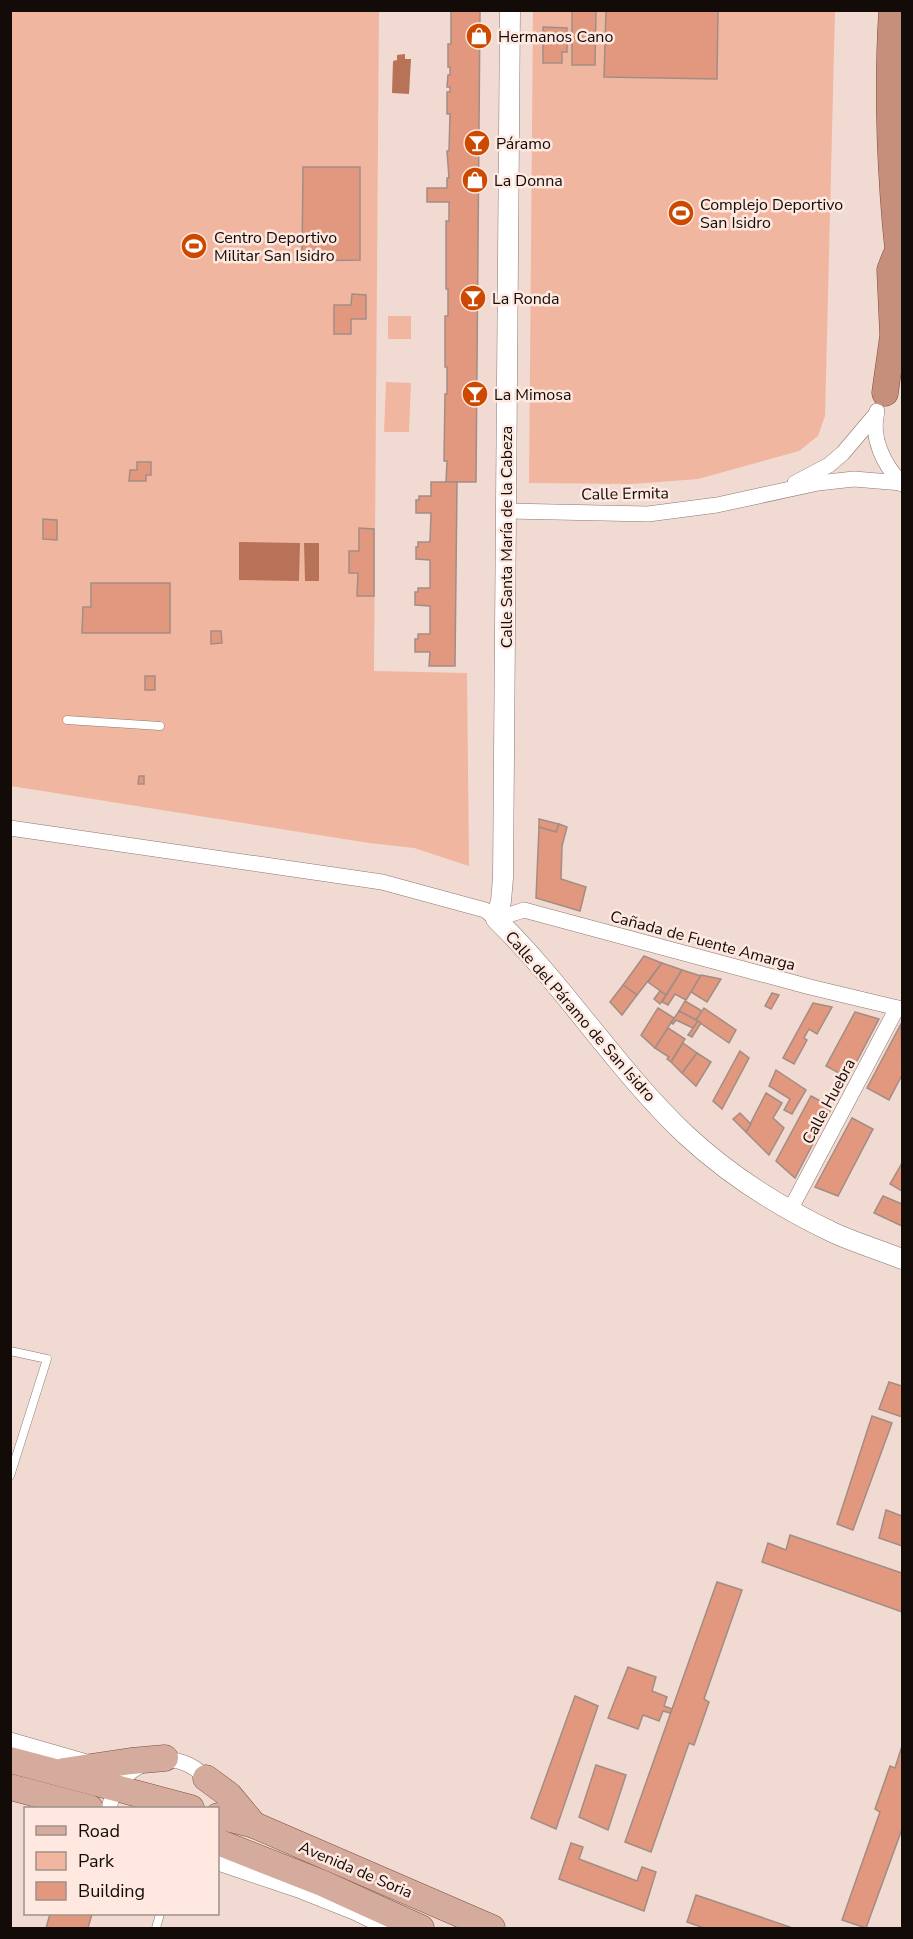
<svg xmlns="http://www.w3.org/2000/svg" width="913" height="1939" font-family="'Nunito Sans',sans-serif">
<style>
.green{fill:#f1b6a0}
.water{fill:#b77258}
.building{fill:#e1987e;stroke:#a28d85;stroke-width:1.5}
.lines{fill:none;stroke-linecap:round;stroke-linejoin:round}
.service-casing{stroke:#8c7770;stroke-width:9}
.minor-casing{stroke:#8c7770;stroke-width:16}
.tertiary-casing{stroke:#8c7770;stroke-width:21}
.primary-casing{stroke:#7d4f3e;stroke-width:27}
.trunk-casing{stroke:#7d4f3e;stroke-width:27}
.service{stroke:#fff;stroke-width:8}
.minor{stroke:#fff;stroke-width:15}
.tertiary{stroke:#fff;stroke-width:20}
.primary{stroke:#d4ab9d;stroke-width:26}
.trunk{stroke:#c68f7c;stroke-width:26}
.labels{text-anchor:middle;stroke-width:5;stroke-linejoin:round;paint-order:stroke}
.poi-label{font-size:16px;fill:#120b08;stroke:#fee8df;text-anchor:start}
.street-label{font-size:16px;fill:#120b08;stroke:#fee8df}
</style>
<rect width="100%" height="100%" fill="#f1dad2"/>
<g class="green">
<polygon points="10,11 379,11 374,671 467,673 469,866 414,848 369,843 11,786"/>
<polygon points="533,11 835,11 825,416 818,436 799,451 698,479 632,484 529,483"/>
<rect x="388" y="316" width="23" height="23"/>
<polygon points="386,382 411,383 409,432 384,432"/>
</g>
<g class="water">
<polygon points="405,54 405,59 411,59 409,94 392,93 393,61 397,60 397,55"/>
<polygon points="239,542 300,543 299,581 239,580"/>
<polygon points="304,543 319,543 319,581 305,581"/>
</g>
<g class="building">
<polygon points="451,10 480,10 476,482 446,482 447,461 444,461 445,394 447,394 447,367 445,367 445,316 448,316 448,289 446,289 446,221 449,221 449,202 427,202 427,188 447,188 447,178 449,178 447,151 449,151 450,114 447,114 447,92 450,92 450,87 447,87 448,75 450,75 450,67 448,67 448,44 451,44"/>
<polygon points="572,10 596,10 595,65 572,65"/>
<polygon points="606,10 718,10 717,79 604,77"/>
<polygon points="543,27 567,28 567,52 562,52 562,63 543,63"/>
<polygon points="303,167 360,167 360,260 302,261"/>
<polygon points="352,294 366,295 366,319 351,319 351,334 334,334 334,305 351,305"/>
<polygon points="137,462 151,462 151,475 146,475 146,481 129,481 130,470 137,470"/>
<polygon points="431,482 457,482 455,666 429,666 430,652 415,652 415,639 418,639 418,634 430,634 430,606 415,605 415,592 418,592 418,588 430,588 430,560 416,559 416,547 418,547 418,542 430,542 431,513 416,513 416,500 419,500 419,496 431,496"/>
<polygon points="43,519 57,520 57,540 43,539"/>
<polygon points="359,528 374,529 374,596 357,596 358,573 349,573 349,551 359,551"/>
<polygon points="91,583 170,583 170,633 82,633 83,607 91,607"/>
<polygon points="211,631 221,631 222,643 211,644"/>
<rect x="145" y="676" width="10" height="14"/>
<polygon points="139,776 144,776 144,784 138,784"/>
<polygon points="539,819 559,824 556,832 539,827"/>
<polygon points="559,824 567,827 562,846 561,879 586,887 580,911 536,898 539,827 556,832"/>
<polygon points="644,956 662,963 637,995 623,985"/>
<polygon points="662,963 682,970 666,995 648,982"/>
<polygon points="682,970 701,976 686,1000 675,994 668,1005 662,1002"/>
<polygon points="701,975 721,979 707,1002 691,992"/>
<polygon points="623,985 637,995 622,1015 610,1002"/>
<polygon points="660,991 666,995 660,1004 654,999"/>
<polygon points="772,993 779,995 771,1009 765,1006"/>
<polygon points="685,1001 702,1011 696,1020 679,1011"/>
<polygon points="813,1003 832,1007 817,1034 809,1029 804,1038 807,1040 794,1064 783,1058"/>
<polygon points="658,1008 674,1018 655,1048 641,1035"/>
<polygon points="704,1008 736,1030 729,1043 696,1020"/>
<polygon points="679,1011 698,1021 693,1028 676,1020 673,1024 671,1023"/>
<polygon points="855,1012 879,1019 848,1078 826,1066"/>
<polygon points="698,1021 701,1023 692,1037 688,1035"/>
<polygon points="901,1024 902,1075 889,1100 867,1088"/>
<polygon points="668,1028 685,1039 671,1062 667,1059 669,1057 655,1048"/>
<polygon points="683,1043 697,1053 682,1073 671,1062"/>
<polygon points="740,1051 749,1058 722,1109 713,1101"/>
<polygon points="697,1053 711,1062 696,1086 682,1073"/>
<polygon points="776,1070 806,1090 792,1114 784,1110 790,1099 769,1086"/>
<polygon points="766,1093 782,1103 773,1118 784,1128 769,1155 746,1132"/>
<polygon points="811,1096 832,1107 795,1178 776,1161"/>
<polygon points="740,1113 751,1124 746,1132 733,1119"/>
<polygon points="852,1118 873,1129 838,1196 815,1187"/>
<polygon points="902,1163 902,1191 890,1184"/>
<polygon points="883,1196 902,1204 902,1226 874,1213"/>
<polygon points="889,1382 902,1386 902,1417 879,1409"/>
<polygon points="872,1416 892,1423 853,1530 837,1524"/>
<polygon points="886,1510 902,1516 902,1546 879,1538"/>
<polygon points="790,1535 902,1573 902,1612 762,1562 768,1543 786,1550"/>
<polygon points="717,1582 742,1590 704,1699 709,1702 694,1745 689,1743 651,1852 625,1842"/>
<polygon points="628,1667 656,1677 652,1691 667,1697 664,1706 672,1709 670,1713 663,1711 659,1721 643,1715 638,1729 608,1718"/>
<polygon points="575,1696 598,1706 556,1829 531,1818"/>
<polygon points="902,1746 902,1829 866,1928 842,1920 880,1812 875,1809 890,1766 895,1768"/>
<polygon points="596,1765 626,1775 608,1830 579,1817"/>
<polygon points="571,1843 583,1847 579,1859 637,1881 642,1867 656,1872 644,1911 559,1879"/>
<polygon points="696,1895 790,1927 789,1928 704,1928 687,1922"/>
<polygon points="50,1914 92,1914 88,1928 46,1928"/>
</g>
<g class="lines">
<defs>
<g id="service">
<polyline points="67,720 160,726"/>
<polyline points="10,1351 47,1359 10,1476"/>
<polyline points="156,1928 160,1914"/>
</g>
<g id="minor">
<path d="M877,411C870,438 884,465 902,484"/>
<polyline points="795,483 829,465 843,453 876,414"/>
<polyline points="507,511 648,514 717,505 818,483 854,479 902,483"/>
<polyline points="10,828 382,882 485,910 496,919 524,910 810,987 902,1009"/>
<polyline points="790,1210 897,1008"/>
<polyline points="10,1740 90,1763"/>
<path d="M109,1808C111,1801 113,1792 117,1786C140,1754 187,1749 210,1784"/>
<polyline points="218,1863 301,1891 354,1912 387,1928"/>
</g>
<path id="tertiary" d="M510,10L503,878L501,901L496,919C565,986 617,1070 686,1135C729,1175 781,1208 834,1233C856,1243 880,1250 902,1259"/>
<g id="primary">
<polyline points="10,1760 191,1808"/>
<polyline points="64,1771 131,1761 165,1758"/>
<polyline points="206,1778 229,1795 254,1825"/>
<polyline points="10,1787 90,1808"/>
<polyline points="218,1816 254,1825 492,1928"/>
<polyline points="218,1842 322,1883 421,1928"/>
</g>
<g id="trunk">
<path d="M892,10C888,71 889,131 893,191C895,220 897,249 902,278"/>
<polyline points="885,393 893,336 890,270 895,257"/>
</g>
</defs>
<use href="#service" class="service-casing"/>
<use href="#minor" class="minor-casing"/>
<use href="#tertiary" class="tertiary-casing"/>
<use href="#primary" class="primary-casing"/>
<use href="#trunk" class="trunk-casing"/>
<use href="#service" class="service"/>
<use href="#minor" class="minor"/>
<use href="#tertiary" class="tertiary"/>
<use href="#primary" class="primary"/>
<use href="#trunk" class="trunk"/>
</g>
<defs>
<symbol id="shop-disc" viewBox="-11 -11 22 22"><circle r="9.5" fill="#ce4900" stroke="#fee8df"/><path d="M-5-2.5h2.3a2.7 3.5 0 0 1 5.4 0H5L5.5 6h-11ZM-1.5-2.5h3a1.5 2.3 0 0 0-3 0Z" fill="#fff"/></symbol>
<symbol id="bar-disc" viewBox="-11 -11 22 22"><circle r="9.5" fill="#ce4900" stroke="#fee8df"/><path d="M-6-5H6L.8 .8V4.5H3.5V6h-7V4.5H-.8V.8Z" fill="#fff"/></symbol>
<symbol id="stadium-disc" viewBox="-11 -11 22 22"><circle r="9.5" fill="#ce4900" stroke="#fee8df"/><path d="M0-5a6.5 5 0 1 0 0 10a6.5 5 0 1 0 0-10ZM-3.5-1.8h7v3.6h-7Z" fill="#fff"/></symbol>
</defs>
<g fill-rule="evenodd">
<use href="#shop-disc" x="464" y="21" width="30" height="30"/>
<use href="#bar-disc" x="462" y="128" width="30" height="30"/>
<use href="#shop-disc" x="460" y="165" width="30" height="30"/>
<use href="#stadium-disc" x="666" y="198" width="30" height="30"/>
<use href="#stadium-disc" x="179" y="231" width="30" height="30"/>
<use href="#bar-disc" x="458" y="283" width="30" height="30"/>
<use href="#bar-disc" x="460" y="379" width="30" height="30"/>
</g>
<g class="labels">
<g class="poi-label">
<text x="498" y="42">Hermanos Cano</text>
<text x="496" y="149">Páramo</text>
<text x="494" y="186">La Donna</text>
<text x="700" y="210">Complejo Deportivo<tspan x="700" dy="18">San Isidro</tspan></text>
<text x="214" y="243">Centro Deportivo<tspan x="214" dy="18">Militar San Isidro</tspan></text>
<text x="492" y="304">La Ronda</text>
<text x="494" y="400">La Mimosa</text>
</g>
<g class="street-label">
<text transform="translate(625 493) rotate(-1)" y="6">Calle Ermita</text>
<text transform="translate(506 537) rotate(-90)" y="6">Calle Santa María de la Cabeza</text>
<text transform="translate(703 940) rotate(15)" y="6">Cañada de Fuente Amarga</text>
<text transform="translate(581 1016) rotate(49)" y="6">Calle del Páramo de San Isidro</text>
<text transform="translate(828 1101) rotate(-62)" y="6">Calle Huebra</text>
<text transform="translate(356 1869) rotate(23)" y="6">Avenida de Soria</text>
</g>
</g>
<rect width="913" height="1939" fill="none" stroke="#120b08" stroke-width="24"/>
<rect x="24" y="1807" width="195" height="108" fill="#fee8df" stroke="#a09089" stroke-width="1.5"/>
<rect x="36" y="1826" width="30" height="9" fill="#d4ab9d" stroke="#a09089" stroke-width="1.5"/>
<text x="78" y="1837" font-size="18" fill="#120b08">Road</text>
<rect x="36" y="1852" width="30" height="18" fill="#f1b6a0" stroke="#a09089" stroke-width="1.5"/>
<text x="78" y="1867" font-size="18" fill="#120b08">Park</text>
<rect x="36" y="1882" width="30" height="18" fill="#e1987e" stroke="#a09089" stroke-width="1.5"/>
<text x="78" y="1897" font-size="18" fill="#120b08">Building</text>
</svg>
